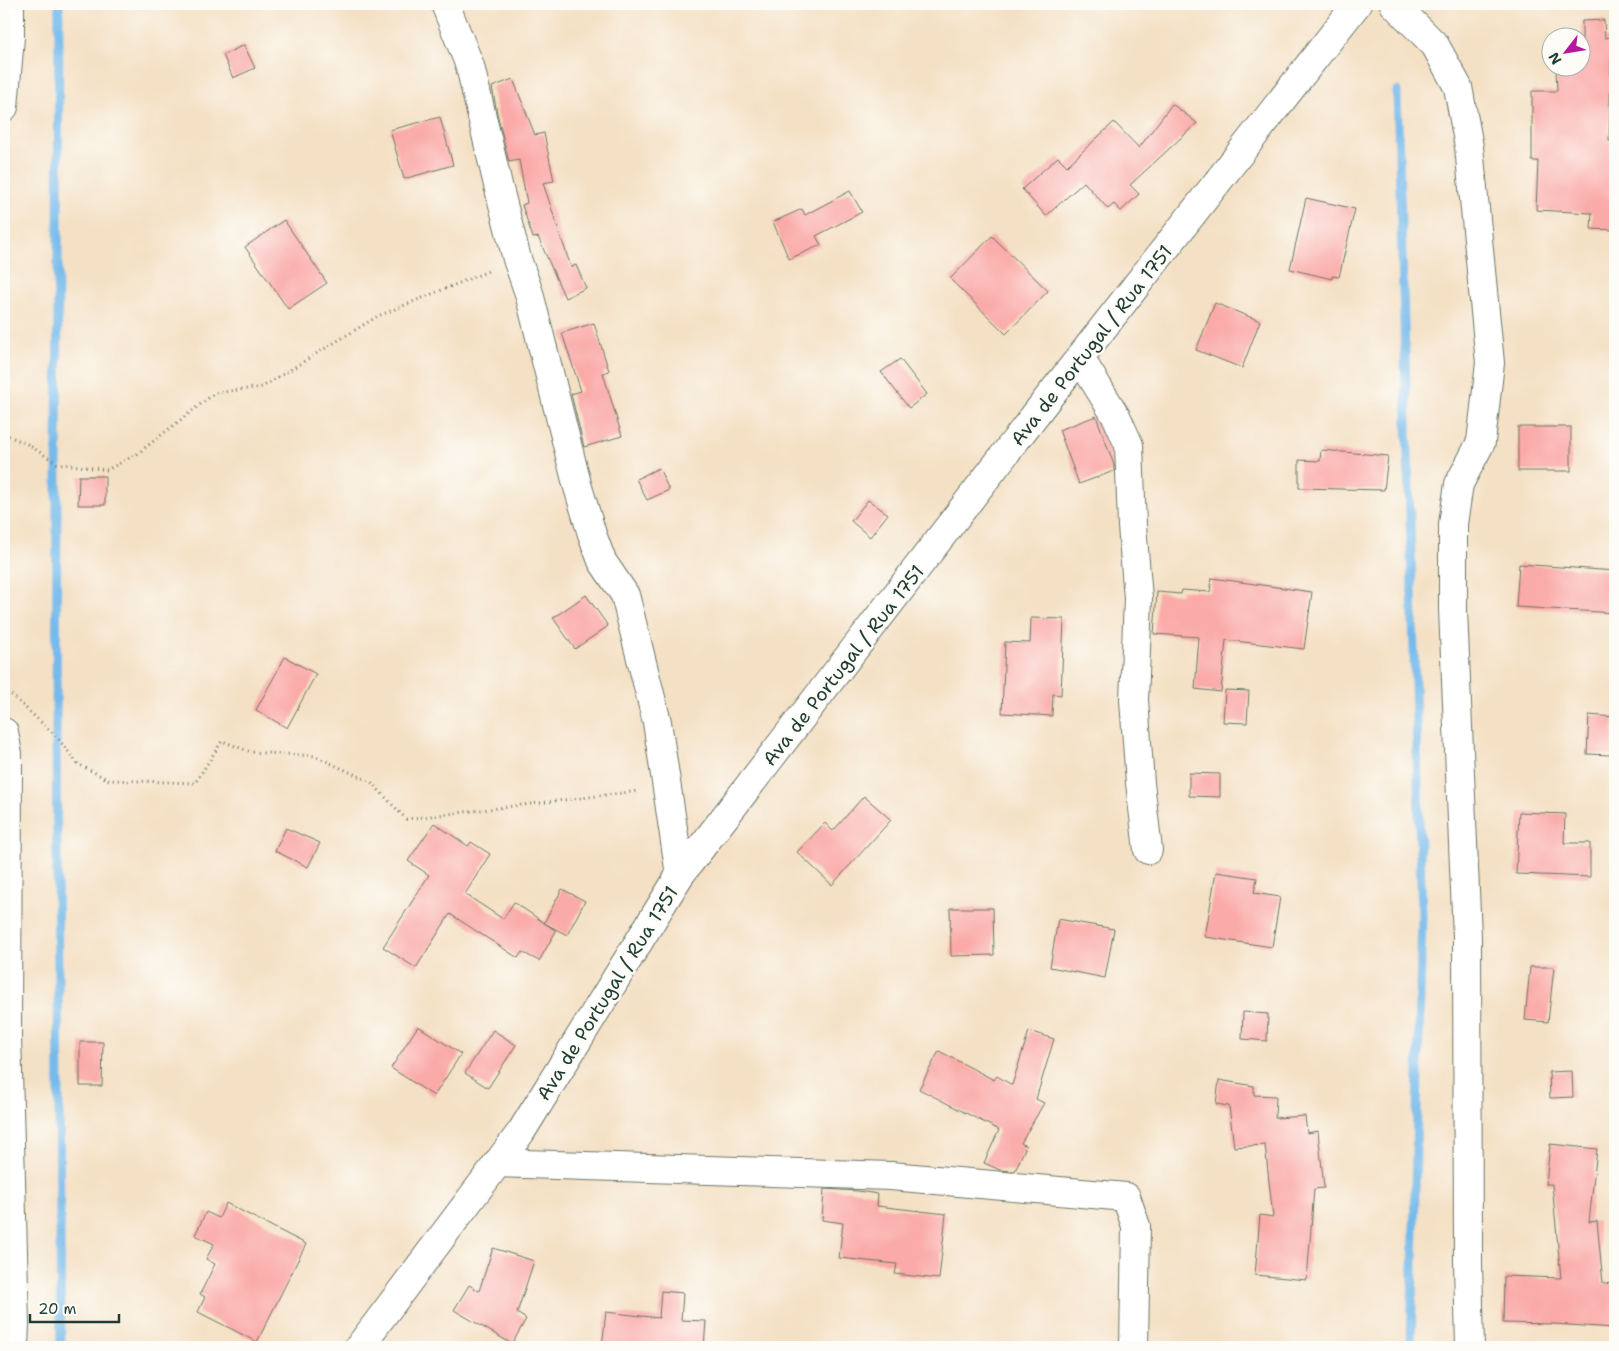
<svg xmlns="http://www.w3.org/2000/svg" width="1619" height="1351" font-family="'Shantell Sans',sans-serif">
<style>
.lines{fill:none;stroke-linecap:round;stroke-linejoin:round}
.stream{stroke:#74baeb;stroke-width:9}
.building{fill:#faaaa8}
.minor-casing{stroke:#6a7666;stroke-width:30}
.path{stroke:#6a7666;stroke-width:3;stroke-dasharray:1 4;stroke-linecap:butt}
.minor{stroke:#fff;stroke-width:28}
.labels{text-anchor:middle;stroke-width:5;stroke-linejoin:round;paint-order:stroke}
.street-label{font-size:19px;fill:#1f3d34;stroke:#fdfcf7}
</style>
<rect width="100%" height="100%" fill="#fdfcf7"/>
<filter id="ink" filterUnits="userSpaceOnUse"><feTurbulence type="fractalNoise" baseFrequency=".02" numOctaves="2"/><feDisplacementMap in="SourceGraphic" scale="10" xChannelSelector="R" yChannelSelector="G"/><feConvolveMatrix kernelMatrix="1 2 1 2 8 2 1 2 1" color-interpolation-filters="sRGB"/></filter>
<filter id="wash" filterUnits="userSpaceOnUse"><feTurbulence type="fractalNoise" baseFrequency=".0096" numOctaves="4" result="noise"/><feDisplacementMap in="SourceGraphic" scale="20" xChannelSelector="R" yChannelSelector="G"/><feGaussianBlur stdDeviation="1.12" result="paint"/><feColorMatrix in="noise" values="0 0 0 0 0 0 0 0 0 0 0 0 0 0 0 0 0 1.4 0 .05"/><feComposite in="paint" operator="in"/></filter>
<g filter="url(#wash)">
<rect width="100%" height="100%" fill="#f4e0c4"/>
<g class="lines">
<g class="stream">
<polyline points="59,4 56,736 61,1347"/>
<polyline points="1397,91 1422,916 1411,1347"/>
</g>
</g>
<g id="blocks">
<g class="building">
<polygon points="1604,20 1605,38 1612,37 1609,141 1615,142 1615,230 1591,229 1592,213 1536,210 1538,161 1532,161 1532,91 1557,91 1556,68 1582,68 1582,21"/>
<polygon points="244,45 255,68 233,78 223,55"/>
<polygon points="513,79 535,135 544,133 554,181 543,183 571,267 576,265 586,288 565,298 538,237 533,238 522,205 527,203 519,160 509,162 497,113 492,87"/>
<polygon points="1172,104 1197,123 1130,185 1139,194 1121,211 1114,204 1108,209 1084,182 1046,216 1022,189 1058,157 1067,166 1114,122 1139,148"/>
<polygon points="440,117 453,165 404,179 390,130"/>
<polygon points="850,191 862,212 816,236 821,245 789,259 773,222 802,209 805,215"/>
<polygon points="1306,198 1355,209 1339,277 1332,276 1332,279 1290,269"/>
<polygon points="284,220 327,283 288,309 245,247"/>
<polygon points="992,236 1048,291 1006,334 950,279"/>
<polygon points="1215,303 1260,321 1242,368 1196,350"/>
<polygon points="594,323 609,371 603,373 622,436 584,447 571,394 581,391 562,333"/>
<polygon points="900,359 927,394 909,408 881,372"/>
<polygon points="1096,416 1114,465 1114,471 1079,484 1059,430"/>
<rect x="1518" y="427" width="53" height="44"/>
<polygon points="1321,450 1388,456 1384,490 1299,488 1299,460 1320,461"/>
<polygon points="659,468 669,490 647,500 636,479"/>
<polygon points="79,476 105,476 105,505 78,505"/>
<polygon points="868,500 888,514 870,537 851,521"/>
<polygon points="1519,564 1615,571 1615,613 1516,607"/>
<polygon points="1212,578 1312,592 1304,649 1226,640 1221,692 1195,689 1199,637 1154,634 1157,592 1181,594 1182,590 1210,592"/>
<polygon points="586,595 608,626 575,649 553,618"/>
<polygon points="1031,618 1064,619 1061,695 1053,694 1052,716 1002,713 1005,642 1030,643"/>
<polygon points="285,657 316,674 287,728 256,710"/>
<polygon points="1225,690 1249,691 1247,723 1223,722"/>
<polygon points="1589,715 1614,717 1612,755 1587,754"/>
<polygon points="1189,773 1220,774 1220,797 1189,796"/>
<polygon points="864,796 891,820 832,885 797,852 825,823 833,831"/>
<polygon points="1519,812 1565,814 1564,843 1590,843 1590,877 1516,874"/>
<polygon points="434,823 468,846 471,842 490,854 465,894 503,919 514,902 556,931 539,961 522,952 518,958 450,914 416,968 383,947 429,875 408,861"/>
<polygon points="286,828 320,843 308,867 275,851"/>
<polygon points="1216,872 1257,878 1254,893 1280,897 1272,947 1205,937"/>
<polygon points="562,889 585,901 567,935 544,923"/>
<polygon points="950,908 993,908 994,955 951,956"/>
<polygon points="1058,919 1114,929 1105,978 1050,967"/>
<polygon points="1530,967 1554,967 1548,1022 1525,1020"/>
<polygon points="1243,1012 1268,1014 1267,1041 1242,1039"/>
<polygon points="418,1026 461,1054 434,1096 391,1068"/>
<polygon points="493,1030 516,1045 488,1088 465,1073"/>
<polygon points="1029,1031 1054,1039 1036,1099 1044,1103 1021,1143 1026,1146 1015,1171 1000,1170 984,1163 999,1130 919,1089 939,1051 994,1080 997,1076 1012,1085"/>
<polygon points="80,1042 103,1042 102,1086 80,1086"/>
<polygon points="1572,1071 1573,1097 1550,1098 1549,1072"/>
<polygon points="1219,1080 1254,1086 1254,1095 1276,1096 1275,1118 1305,1116 1307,1133 1318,1131 1324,1188 1314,1189 1307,1280 1255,1275 1260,1215 1273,1217 1265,1145 1234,1147 1229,1106 1216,1104"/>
<polygon points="1550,1144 1597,1149 1589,1222 1597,1221 1603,1283 1615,1284 1615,1328 1554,1324 1503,1323 1504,1276 1561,1278 1552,1184 1546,1184"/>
<polygon points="824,1189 858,1191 878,1194 877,1206 946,1214 939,1279 895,1274 897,1264 839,1258 843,1223 822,1220"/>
<polygon points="226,1203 306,1244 257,1342 198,1312 205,1297 200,1294 215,1264 206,1259 214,1244 195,1235 206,1212 219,1218"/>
<polygon points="493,1248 534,1261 517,1313 526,1319 512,1344 454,1310 469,1285 479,1291"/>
<polygon points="661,1291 683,1293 681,1320 706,1321 704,1347 602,1347 606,1312 659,1318"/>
</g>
</g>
</g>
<g filter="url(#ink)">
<use href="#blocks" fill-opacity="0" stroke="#6a7666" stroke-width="1"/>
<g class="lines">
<defs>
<g id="minor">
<polyline points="445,4 470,66 498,185 517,259 529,293 577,484 592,534 602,561 625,595 657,722 680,875"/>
<polyline points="1394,4 1435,45 1458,87 1469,147 1490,363 1481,442 1459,484 1453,524 1453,610 1467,937 1468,1262 1470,1347"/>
<polyline points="4,107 10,37 10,4"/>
<polyline points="1080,358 1117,418 1129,445 1132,526 1138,598 1134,700 1140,783 1148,850"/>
<polyline points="4,732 8,754 7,1036 15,1324 14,1347"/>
<polyline points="497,1163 891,1176 1126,1197 1136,1226 1134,1347"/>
<polyline points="359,1347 521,1132 680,875 1045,402 1357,4"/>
</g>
</defs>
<use href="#minor" class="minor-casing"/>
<g class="path">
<polyline points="4,434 27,444 57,463 107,470 137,454 215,393 262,387 378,316 491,270"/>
<polyline points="4,688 56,736 78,764 109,780 195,783 222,741 251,752 315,756 371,782 406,819 639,791"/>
</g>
<use href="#minor" class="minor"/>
</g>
</g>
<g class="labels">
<g class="street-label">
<text transform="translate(1091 345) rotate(-52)" y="7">Ava de Portugal / Rua 1751</text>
<text transform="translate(843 665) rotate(-52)" y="7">Ava de Portugal / Rua 1751</text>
<text transform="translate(607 993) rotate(-58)" y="7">Ava de Portugal / Rua 1751</text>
</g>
</g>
<rect width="1619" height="1351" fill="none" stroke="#fdfcf7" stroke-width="20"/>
<g transform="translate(1566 52) rotate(239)"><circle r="24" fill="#fdfcf7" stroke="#a4b0a9"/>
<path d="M0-4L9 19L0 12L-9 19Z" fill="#b5179e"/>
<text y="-8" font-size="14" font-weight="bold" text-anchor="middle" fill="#1f3d34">N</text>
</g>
<path d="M30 1314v8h89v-8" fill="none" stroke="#1f3d34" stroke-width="2.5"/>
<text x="38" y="1314" font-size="15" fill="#1f3d34" stroke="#fdfcf7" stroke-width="4" paint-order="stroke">20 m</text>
</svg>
